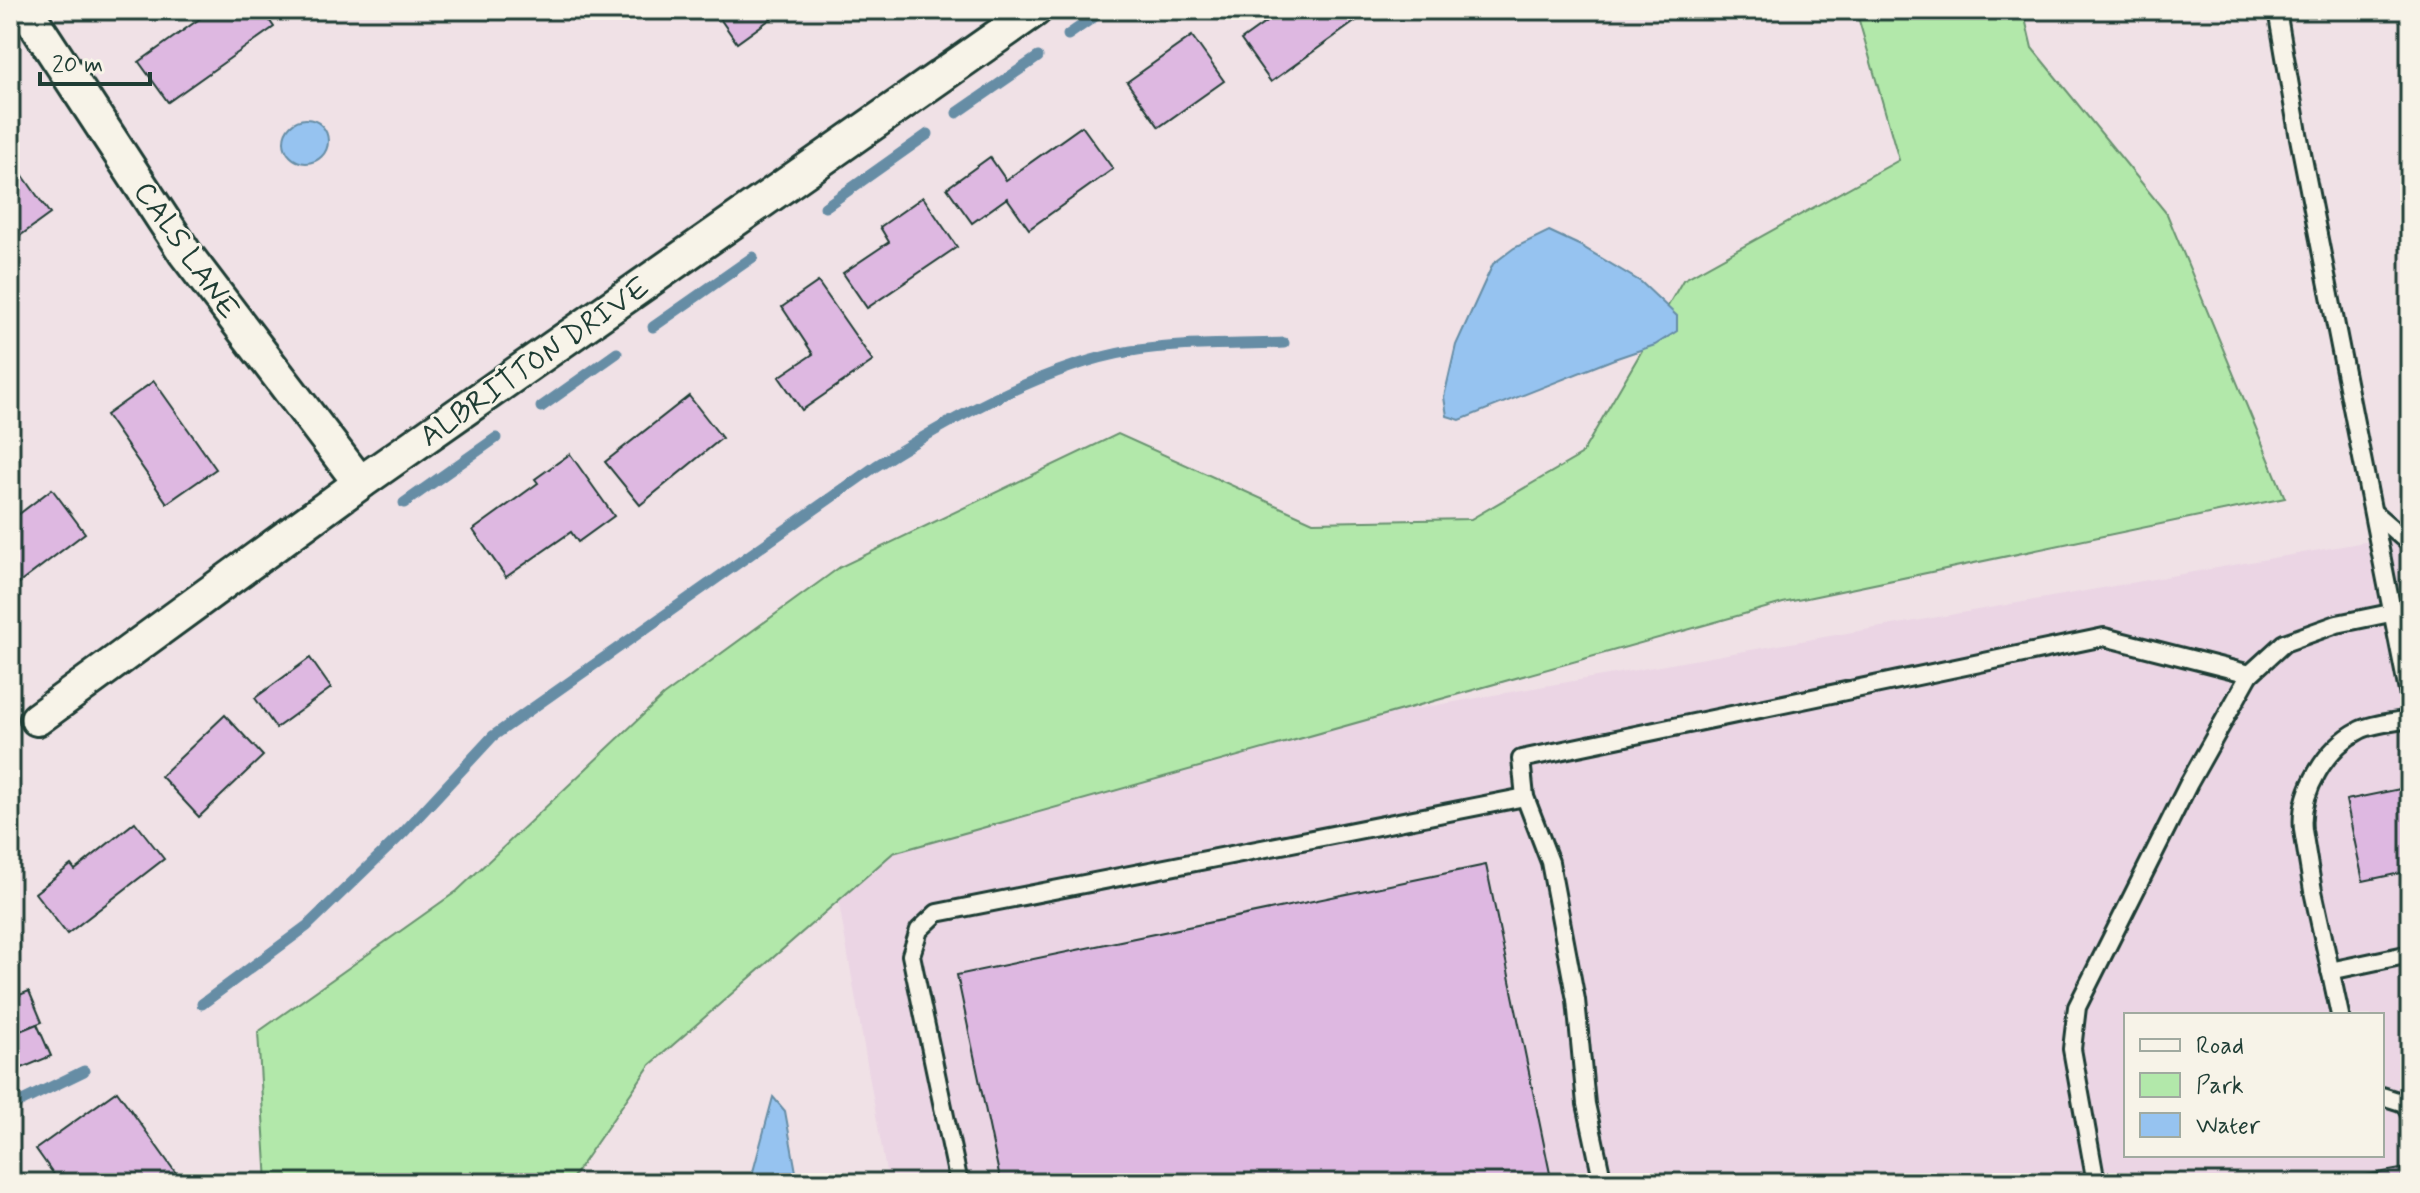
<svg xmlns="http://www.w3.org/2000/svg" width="2420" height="1193" font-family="Mynerve,sans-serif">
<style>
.built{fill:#ebd5e4;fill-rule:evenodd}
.green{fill:#b2e8aa;stroke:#68926f;stroke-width:2}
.water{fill:#96c3f0;stroke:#668da5;stroke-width:2}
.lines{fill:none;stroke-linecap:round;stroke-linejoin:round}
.stream{stroke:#668da5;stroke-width:11}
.building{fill:#deb8e1;stroke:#1f3d34;stroke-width:2}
.lane-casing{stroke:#1f3d34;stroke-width:22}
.street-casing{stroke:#1f3d34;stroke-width:38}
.lane{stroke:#f7f3e8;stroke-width:16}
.street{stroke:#f7f3e8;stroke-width:32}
.labels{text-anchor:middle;stroke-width:6;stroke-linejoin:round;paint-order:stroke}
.street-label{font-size:30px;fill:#1f3d34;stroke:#f7f3e8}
</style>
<rect width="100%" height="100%" fill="#f0e1e6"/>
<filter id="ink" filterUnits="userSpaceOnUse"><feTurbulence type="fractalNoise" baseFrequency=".0125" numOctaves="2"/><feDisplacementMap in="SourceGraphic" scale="16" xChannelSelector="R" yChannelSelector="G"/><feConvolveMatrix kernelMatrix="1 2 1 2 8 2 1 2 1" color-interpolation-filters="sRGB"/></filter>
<g filter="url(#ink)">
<path class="built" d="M2410,534V1183H888L823,813ZM2126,1015H2382V1155H2126Z"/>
<polygon class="green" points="1856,10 2023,10 2032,48 2167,214 2285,498 1783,603 893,853 650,1065 569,1183 267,1183 258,1032 457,891 663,696 840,567 1118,434 1313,522 1471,519 1581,455 1683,280 1899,160"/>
<g class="water">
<circle cx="306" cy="141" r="22"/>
<polygon points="1549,231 1581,246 1641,282 1677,316 1677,331 1655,345 1614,359 1460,420 1447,416 1444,397 1456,345 1493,264 1514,248"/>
<polygon points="773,1097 785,1111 798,1183 750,1183"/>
</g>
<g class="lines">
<g class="stream">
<polyline points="1068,35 1104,10"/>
<polyline points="957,113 1038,57"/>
<polyline points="825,207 928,134"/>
<polyline points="653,327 753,257"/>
<polyline points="541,407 617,353"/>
<polyline points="404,503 496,438"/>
<path d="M202,1004L307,926L404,832L493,736L876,466C947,421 1047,365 1131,351C1181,343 1234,345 1284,343"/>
<polyline points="10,1107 84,1071"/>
</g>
</g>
<g class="building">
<polygon points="212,10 262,10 274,27 168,102 139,62"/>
<polygon points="714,10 783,10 737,43"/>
<polygon points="1283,10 1354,10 1360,18 1271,82 1241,40"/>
<polygon points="1192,36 1224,81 1159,127 1127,82"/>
<polygon points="1082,126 1113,169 1029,229 1007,198 972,223 947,188 990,157 1006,180"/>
<polygon points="12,160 50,214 10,243 10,161"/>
<polygon points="923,197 957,247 867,308 843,273 889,242 880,227"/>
<polygon points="818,282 873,361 802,410 779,377 813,354 782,307"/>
<polygon points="154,381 216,469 167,503 106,415"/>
<polygon points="689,396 722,438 640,505 605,462"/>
<polygon points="570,454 614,516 578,542 571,532 506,577 473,530 538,483 535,479"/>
<polygon points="52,489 85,533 14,587 10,581 10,521"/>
<polygon points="310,658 331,688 276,728 255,698"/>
<polygon points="225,715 263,756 199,817 161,776"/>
<polygon points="2410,787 2410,871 2363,881 2346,800"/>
<polygon points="135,822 164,859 67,934 35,893 71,865 75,870"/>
<polygon points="1486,865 1552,1183 1001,1183 957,975"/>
<polygon points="29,991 42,1022 10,1035 10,999"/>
<polygon points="37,1024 51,1056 10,1073 10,1035"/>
<polygon points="117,1091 183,1183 60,1183 36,1149"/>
<polygon points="2401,1169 2404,1183 2321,1183"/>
</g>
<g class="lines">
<defs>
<g id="lane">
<polyline points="2277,10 2298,133 2410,702"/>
<polyline points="2374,513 2410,544"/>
<polyline points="2330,971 2410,954"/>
<path d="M2340,1015L2313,891L2303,830C2299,792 2326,747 2360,730C2374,723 2395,722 2410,719"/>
<polyline points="2382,1096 2404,1103 2410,1114"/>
<polyline points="959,1183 911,955 919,930 937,913 1525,797"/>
<polyline points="1603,1183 1586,1104 1576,1000 1550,862 1525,797 1521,759 2104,637 2250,674"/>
<polyline points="2096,1183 2072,1049 2077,1007 2189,783 2250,674 2284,643 2337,624 2410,609"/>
</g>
<g id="street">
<polyline points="26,10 185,253 360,483"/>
<polyline points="37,719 360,483 1035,10"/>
</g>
</defs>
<use href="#lane" class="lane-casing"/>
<use href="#street" class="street-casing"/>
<use href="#lane" class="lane"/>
<use href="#street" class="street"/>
</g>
</g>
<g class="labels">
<g class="street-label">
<text transform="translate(187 250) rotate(55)" y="10">CALS LANE</text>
<text transform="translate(534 361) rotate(-35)" y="10">ALBRITTON DRIVE</text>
</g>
</g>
<rect width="2420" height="1193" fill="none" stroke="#f7f3e8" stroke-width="40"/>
<rect x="20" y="20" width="2380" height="1153" fill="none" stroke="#1f3d34" stroke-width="3" filter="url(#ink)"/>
<rect x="2124" y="1013" width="260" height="144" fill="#f7f3e8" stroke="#a1aaa0" stroke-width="2"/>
<rect x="2140" y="1039" width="40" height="12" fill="#f7f3e8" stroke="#a1aaa0" stroke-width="2"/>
<text x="2196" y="1053" font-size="24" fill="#1f3d34">Road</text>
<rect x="2140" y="1073" width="40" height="24" fill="#b2e8aa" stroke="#a1aaa0" stroke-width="2"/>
<text x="2196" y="1093" font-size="24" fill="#1f3d34">Park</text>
<rect x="2140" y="1113" width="40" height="24" fill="#96c3f0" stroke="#a1aaa0" stroke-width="2"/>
<text x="2196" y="1133" font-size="24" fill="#1f3d34">Water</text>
<path d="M40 72v12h110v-12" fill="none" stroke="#1f3d34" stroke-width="4"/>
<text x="52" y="72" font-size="24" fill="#1f3d34" stroke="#f7f3e8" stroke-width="6" paint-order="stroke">20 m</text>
</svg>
